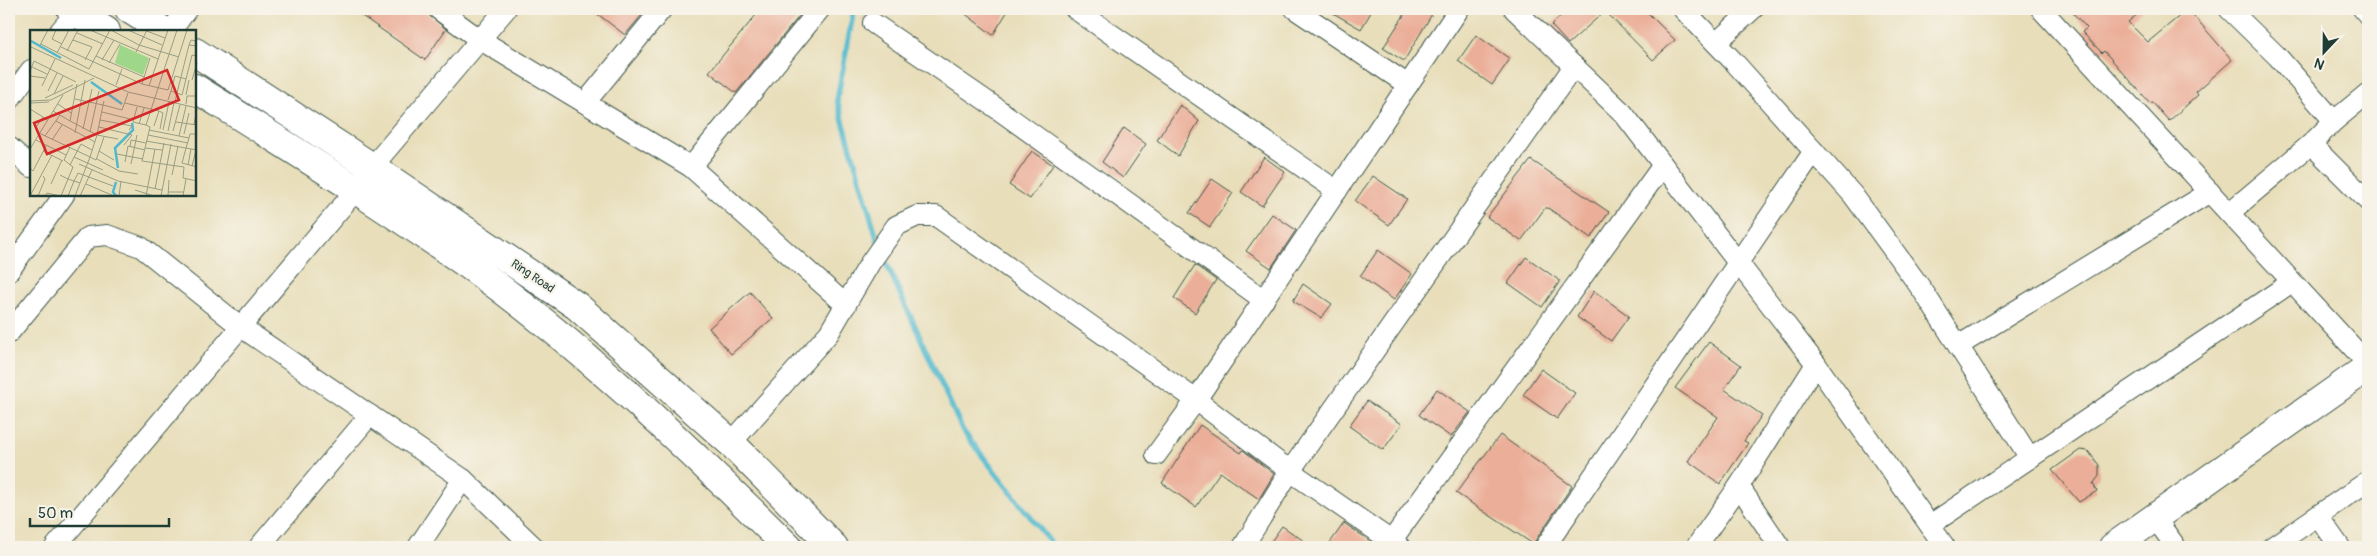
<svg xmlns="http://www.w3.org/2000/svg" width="2377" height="556" font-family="Pangolin,sans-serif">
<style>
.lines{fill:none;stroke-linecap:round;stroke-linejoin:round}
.stream{stroke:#50b9cd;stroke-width:5.5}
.building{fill:#ebaf99}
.street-casing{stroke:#3d5548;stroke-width:22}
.secondary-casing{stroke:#3d5548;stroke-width:30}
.highway-casing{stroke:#3d5548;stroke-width:30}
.street{stroke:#fff;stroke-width:20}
.secondary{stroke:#fff;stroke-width:28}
.highway{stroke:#fff;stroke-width:28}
.labels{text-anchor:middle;stroke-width:4.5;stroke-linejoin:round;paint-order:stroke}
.street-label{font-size:12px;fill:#1f3d34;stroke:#f7f3e8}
.inset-river{fill:none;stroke:#50b9cd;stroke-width:2.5}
.inset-road{fill:none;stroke:#989e84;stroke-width:1}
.view{fill:#d62828;fill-opacity:0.15;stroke:#d62828;stroke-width:2.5}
.inset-edge{fill:none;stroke:#1f3d34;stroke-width:2.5}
</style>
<rect width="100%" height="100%" fill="#f7f3e8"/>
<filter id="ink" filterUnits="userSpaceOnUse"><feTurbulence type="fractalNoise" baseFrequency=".02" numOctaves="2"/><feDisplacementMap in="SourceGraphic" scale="10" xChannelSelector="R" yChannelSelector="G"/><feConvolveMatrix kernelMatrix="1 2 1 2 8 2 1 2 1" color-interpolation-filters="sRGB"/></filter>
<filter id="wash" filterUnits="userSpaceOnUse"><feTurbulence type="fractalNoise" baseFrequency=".0096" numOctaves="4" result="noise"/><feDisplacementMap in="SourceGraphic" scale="20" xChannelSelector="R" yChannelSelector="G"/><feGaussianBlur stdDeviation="1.12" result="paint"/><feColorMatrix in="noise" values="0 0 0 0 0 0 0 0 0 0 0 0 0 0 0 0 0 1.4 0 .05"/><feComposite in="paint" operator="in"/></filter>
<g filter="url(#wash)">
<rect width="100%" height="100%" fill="#e8deba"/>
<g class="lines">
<g class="stream">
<polyline points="854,9 837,100 878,242"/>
<polyline points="882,254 963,431 1054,547"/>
</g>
</g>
<g id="blocks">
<g class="building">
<polygon points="352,9 422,9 446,29 425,60"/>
<polygon points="591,9 647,9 625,35"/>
<polygon points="761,9 805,9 736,93 709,72"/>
<polygon points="959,9 1009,9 993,35"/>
<polygon points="1326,9 1373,9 1361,29"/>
<polygon points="1408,9 1435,9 1404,61 1383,48"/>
<polygon points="1568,9 1644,9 1675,40 1653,60 1605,11 1568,44 1551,25"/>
<polygon points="2069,9 2144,9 2128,22 2148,42 2188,9 2232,60 2196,92 2198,95 2169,121 2152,102 2150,103 2104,51 2102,53 2082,32 2087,28"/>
<polygon points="1476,35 1510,59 1492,85 1458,61"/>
<polygon points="1180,105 1199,121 1178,156 1157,140"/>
<polygon points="1124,128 1146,144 1123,178 1102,162"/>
<polygon points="1032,151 1053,165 1030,199 1009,185"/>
<polygon points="1264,157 1285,172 1262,206 1241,192"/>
<polygon points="1531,160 1609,212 1591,238 1548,208 1545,208 1521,241 1487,217"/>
<polygon points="1373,176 1407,199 1389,225 1355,201"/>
<polygon points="1212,179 1233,193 1210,227 1189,213"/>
<polygon points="1272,214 1296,230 1271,268 1246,251"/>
<polygon points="1378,250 1412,274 1394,300 1360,276"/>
<polygon points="1526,257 1560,281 1542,307 1508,283"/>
<polygon points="1195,265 1216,280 1195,313 1174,298"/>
<polygon points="1303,284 1332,304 1321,318 1293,301"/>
<polygon points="1594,291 1629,316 1611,341 1577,317"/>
<polygon points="750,292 773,318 731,354 709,328"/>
<polygon points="1709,342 1741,365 1724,389 1762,415 1744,441 1748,443 1720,484 1688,461 1718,417 1675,388"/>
<polygon points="1541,369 1575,393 1557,419 1523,395"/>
<polygon points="1437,389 1470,412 1451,437 1419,415"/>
<polygon points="1367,401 1402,424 1383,450 1349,426"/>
<polygon points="1200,425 1241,453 1243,450 1274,474 1259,499 1220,472 1196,507 1162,483"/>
<polygon points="1500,435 1572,486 1533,544 1456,493"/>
<polygon points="2080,450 2088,451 2099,465 2099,476 2093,484 2097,491 2079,502 2052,470"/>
<polygon points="1344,523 1376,545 1375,547 1327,547"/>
<polygon points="1282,526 1313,547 1267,547"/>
</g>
</g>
</g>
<g filter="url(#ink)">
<use href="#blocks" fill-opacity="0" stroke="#3d5548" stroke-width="1"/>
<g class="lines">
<defs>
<g id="street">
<polyline points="438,9 479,39 691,167 846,305"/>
<polyline points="1075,9 1337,191"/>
<polyline points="1295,9 1408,85"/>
<polyline points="1514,9 1623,113 1816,364 1739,486 1696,547"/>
<polyline points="1683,9 1735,63 1853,195 1923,291 2030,458"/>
<polyline points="2041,9 2368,364"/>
<polyline points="2229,9 2278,57 2334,121 2311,144 2368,201"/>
<polyline points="2363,9 2368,15"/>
<polyline points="873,23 985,100 1264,300"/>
<polyline points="60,31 76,12"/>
<polyline points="171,31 187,9"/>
<polyline points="1716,43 1753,9"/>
<polyline points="9,100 31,70"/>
<polyline points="585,103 662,9"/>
<polyline points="2334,121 2368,93"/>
<polyline points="9,147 31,167"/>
<polyline points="691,167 820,9"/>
<polyline points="2229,213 2311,144"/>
<polyline points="9,271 64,195"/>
<polyline points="9,333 88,237 107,235 141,247 241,327 463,479 534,547"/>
<polyline points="1958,346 2210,192"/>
<polyline points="1816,364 1945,547"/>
<polyline points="731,443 829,333 870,263 896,226 917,216 936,216 1196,400 1156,455"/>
<polyline points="1739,486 1780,547"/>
<polyline points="2318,516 2340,547"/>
<polyline points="2155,518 2176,547"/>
<polyline points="1930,525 2292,282"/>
<polyline points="55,547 356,190 372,167 506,9"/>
<polyline points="259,547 370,415"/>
<polyline points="418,547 463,479"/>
<polyline points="1243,547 1290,471 1574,66"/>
<polyline points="1387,547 1663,165"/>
<polyline points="1400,547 1290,471 1196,400 1459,9"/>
<polyline points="1545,547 1814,151"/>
<polyline points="2272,547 2368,481"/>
</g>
<polyline id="secondary" points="2113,547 2368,367"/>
<g id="highway">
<polyline points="71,9 106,31"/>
<polyline points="129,9 164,31"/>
<polyline points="195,52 372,167 577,306 731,443 834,547"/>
<path d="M195,88C289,147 383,205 474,269C586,349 691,451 788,547"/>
</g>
</defs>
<use href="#street" class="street-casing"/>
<use href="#secondary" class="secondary-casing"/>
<use href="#highway" class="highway-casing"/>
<use href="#street" class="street"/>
<use href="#secondary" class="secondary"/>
<use href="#highway" class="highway"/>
</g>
</g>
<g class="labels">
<g class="street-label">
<text transform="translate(533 276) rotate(34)" y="4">Ring Road</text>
</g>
</g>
<g transform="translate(30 30)">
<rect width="166" height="166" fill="#e8deba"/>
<path d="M90,15L119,28L113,45L85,33Z" fill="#9ed78a"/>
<path class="inset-river" d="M1,11L31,28M61,52L92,74M88,138L85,118L103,100L102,93M86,152L83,162L86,166"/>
<path class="inset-road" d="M26,0L22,9L32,14M60,0L128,29M81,0L109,15L149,27M98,0L132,15M114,0L135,8M147,0L116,95L120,97L112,131L154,137L153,148L167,151M47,3L73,14M43,10L62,17L55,30M167,11L161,10L159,15L167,16M11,14L59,39M10,15L18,0M1,17L98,62L167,78M31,17L112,54L138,60L157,0M37,21L48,0M106,22L117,0M27,23L39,0M66,26L114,47M72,30L84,10M79,33L90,14M2,37L17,44M59,39L80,0M0,41L4,31L46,52M0,46L15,48M162,50L167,33M112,54L120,28M86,55L92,39M12,56L25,29M119,56L138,0M18,61L27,43M141,61L145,46L156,49L162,25L167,26M24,64L33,46M156,65L159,50M15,68L43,55M45,69L73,75L67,105L40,91L47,54M138,70L141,61L147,63L159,15M0,71L21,70L64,48M74,71L73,75L92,80L98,63M145,72L147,63L152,65L156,49M1,73L19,72M95,73L129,81L124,96M28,74L41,83M156,74L157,66H167M107,77L103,92L116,95M0,79L13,87M23,81L40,91M129,81L133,83L130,99M72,82L100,89M70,90L102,96L99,100M26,91L65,112M146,92L167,95M109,94L114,78M164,94L167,79M6,97L13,87L17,90M69,97L102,105L94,115M53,99L62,59M119,100L159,108L156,118M133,100L139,72M138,101L144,73M143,101L150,75M60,102L69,61M9,103L60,127L67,105L88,109M45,103L55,50M154,104L159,83M118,105L158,113M15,106L30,85M149,106L156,76M159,108L160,104H167L165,109M6,110L36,125M22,110L32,95M116,111L167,120M100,117L101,110L116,113M115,118L132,120M156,118L152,133L167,137M0,119L33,65M13,121L33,131M69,121L84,130M87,124L113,129M44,127L73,140M67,129L89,141L108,144M95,132L98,116L115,120M49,134L88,151L132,160M101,134L107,105M40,135L51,114L62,120M137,135L141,114M158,135L161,119M162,136L166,120M0,138L3,141L16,116M30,145L38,149L31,166M142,145L148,116M50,153L44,151L48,143L83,156M21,154L32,130M56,154L84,166M125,159L134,113M105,160L124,166M138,162H154M0,166L22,125M8,166L15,149L13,146M15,166L17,163L30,166M38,166L44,151L38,149L43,137L34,130L40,117M45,166L60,127L66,130L74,107M50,166L62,140M89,166L91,151M116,166L125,119M131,166L137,135M138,166L139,150M153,166L156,149"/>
<path class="view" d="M137,40L149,70L17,124L4,93Z"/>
<rect width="166" height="166" class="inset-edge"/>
</g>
<rect width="2377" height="556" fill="none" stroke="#f7f3e8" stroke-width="30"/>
<g transform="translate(2324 52) rotate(202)" stroke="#f7f3e8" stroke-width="4" paint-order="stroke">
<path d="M0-4L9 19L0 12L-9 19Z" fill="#1f3d34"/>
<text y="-8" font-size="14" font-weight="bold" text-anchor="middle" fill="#1f3d34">N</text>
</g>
<path d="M30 518v8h139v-8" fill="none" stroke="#1f3d34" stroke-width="2.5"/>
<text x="38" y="518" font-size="15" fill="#1f3d34" stroke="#f7f3e8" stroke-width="4" paint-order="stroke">50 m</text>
</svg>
